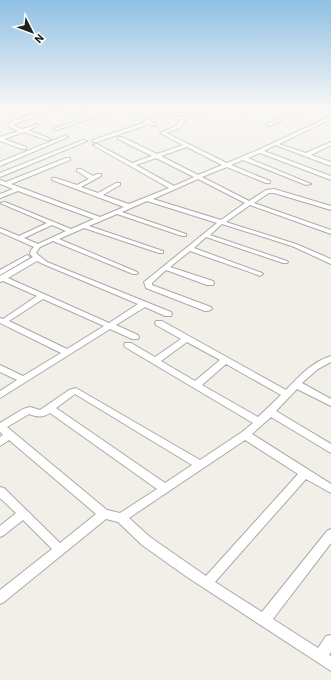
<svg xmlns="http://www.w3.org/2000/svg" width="331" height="680" font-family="'IBM Plex Sans',sans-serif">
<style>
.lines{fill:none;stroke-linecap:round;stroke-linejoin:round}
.street-casing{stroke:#a9a9a9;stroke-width:2}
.street{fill:#fff;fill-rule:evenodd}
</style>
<rect width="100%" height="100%" fill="#f2efe9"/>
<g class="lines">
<defs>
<g id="street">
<polygon points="49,109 77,111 92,109 77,113 53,110 14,124 14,125 22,129 38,124 38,126 28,130 51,139 47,140 24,132 4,139 26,147 26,149 22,149 0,141 0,137 18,131 10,127 10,122"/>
<polygon points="111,109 117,109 57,130 53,129"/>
<polygon points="125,109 130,109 157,125 155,126 149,124 97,142 93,142 93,140 146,122"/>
<path d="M148,109C160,108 170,117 182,117C190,118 199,109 209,109L185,120L180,128L166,133L227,163L258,150L331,116V119L279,144L306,153L331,142V145L311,155L331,162V166L275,145L264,151L331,176V180L260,153L248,158L311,184L306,185L243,160L231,165L270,181V183H266L227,167L202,177L249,201L266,190L274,189L331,206V210L274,193H269L254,203L331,230V234L250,205L226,222L296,244L331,259V264L292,246L222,224L210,235L287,261L288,262L287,263H283L206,237L194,248L262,273L263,274L260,276L258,275L190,251L170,267L213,281L214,283L213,285H207L166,270L152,283V285L211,307L212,309L208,311H205L146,288L144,282L217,223L147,201L122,212L186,234V236H182L117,214L89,226L163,251V253H159L84,228L59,239L137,272L138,273L137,274H133L53,241L40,247L36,253L47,262L171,312L172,314L171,316H165L145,307L116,325L138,335L139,337L138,339H132L110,329L0,398V391L17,380L0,372V365L23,376L61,353L0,323V318L3,319L37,296L3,281L0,282V276L33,257L30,254L31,250L34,247L0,232V228L19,236L47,223L0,203L5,202L71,229L94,219L18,191L0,198V194L13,189L0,184V180L6,182L66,158H70V160L11,184L100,217L124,207L52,180V178H56L77,185L89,179L77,171V169H81L93,176L97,174H101V176L81,187L98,193L116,183H120V185L103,195L129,204L169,188L93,145L97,144L132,163L152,156L118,139V137H122L157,154L183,145L160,133L176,126L180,120ZM187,147L222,165L198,175L161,156ZM156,158L194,177L174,186L136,165ZM198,179L245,203L221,220L153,199ZM52,225L66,231L38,244L24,238ZM37,261L43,264L138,304L109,323L8,278ZM43,299L104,326L67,349L9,321Z"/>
<polygon points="250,109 256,109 245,113 243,112"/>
<polygon points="300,109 305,109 270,126 266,125"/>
<polygon points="64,136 68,137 0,166 0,162"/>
<polygon points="83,140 87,141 0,177 0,173"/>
<polygon points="27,255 30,257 29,258 0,275 0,270"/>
<path d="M156,321H162L286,390C299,376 312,362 331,356V362L318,369L302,383L331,399V406L297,389L276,411L331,444V453L271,417L252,434L331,484V493L306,479L215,582L262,612L327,531L331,529V543L273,619L318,648L326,636L331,635V652L329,655L331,656V671L187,577L142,545L118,522L106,519L4,602L0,604V590L52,549L23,520L4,535L0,537V526L16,513L0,498V487L4,488L60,543L96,514L9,440L0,446V437L3,435L0,432V423L23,409L30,407L40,410L69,390L76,388L200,460L242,432L253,423L125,347L124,345L125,343H131L155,357L181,339L156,325L155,323ZM187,342L220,360L195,381L161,361ZM226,364L281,395L258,417L202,385ZM75,394L192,465L165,483L56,408ZM50,413L157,489L120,513L107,510L7,427L29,414C37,417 42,418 50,413ZM245,440L298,474L206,576L150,537L129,518Z"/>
</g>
</defs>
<use href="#street" class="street-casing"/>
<use href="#street" class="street"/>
</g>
<linearGradient id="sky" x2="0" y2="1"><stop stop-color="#8fc0e4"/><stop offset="0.53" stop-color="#f9f8f5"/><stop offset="1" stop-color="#f9f8f5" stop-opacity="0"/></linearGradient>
<rect width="331" height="204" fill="url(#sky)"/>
<g transform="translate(32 32) rotate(132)" stroke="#ffffff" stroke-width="3" paint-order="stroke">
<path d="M0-3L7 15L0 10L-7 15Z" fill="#222222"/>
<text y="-6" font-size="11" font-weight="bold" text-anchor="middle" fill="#222222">N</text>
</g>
</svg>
